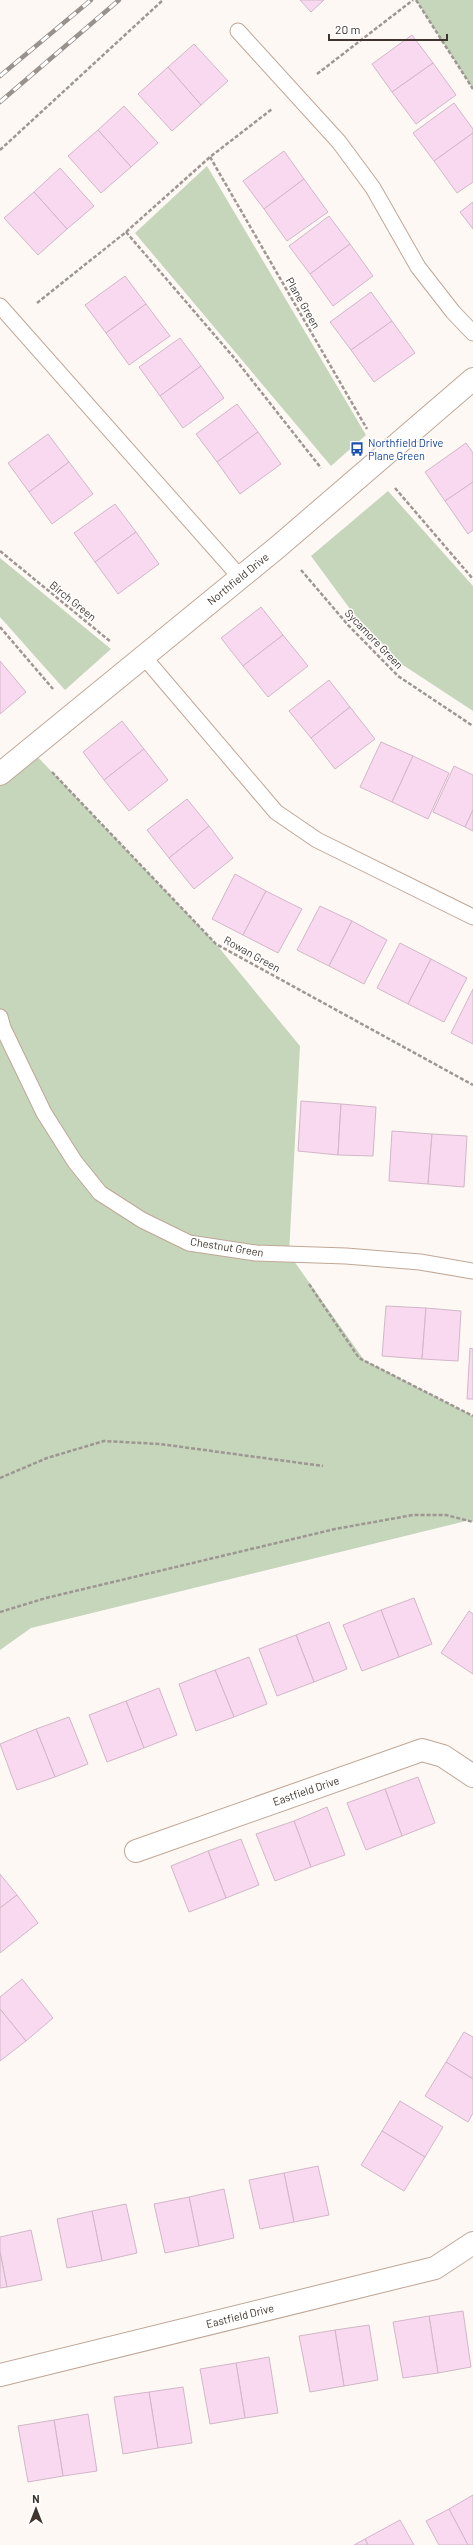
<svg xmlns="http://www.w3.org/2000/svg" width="473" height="2545" font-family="Barlow,sans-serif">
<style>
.green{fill:#c5d6bb}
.building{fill:#f9d9ef;stroke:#d1b7c8}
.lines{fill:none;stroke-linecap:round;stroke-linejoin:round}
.lane-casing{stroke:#bfa796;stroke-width:17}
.street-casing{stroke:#bfa796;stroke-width:24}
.path{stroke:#9e9691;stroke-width:2.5;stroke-dasharray:4 2;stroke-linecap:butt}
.lane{stroke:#fff;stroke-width:15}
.street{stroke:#fff;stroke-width:22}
.rail-casing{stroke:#99918c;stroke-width:4.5}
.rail{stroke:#fff;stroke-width:3;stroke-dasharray:9;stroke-linecap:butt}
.labels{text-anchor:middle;stroke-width:3;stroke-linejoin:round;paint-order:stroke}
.street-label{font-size:11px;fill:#3f352e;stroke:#fff}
.transit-label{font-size:11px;fill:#164399;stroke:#fff;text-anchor:start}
</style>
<rect width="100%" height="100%" fill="#fef8f5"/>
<g class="green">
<polygon points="416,0 473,0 473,89"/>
<polygon points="207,166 366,435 331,466 135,233"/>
<polygon points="388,491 473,586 473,711 403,665 353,613 311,556"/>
<polygon points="0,558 111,649 65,690 0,617"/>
<polygon points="31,750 216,944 300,1046 289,1254 364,1360 473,1416 473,1522 470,1520 31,1628 0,1650 0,774"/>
</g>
<g class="building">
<polygon points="300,0 324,0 311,12"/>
<polygon points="412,35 433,63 392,92 372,64"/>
<polygon points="194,44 228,81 201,105 168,67"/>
<polygon points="433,63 456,95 416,124 392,92"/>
<polygon points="168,67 201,105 172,131 138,94"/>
<polygon points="454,103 473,129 473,133 434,161 413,133"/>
<polygon points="124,106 158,143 131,167 98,130"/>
<polygon points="98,130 131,167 101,193 68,156"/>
<polygon points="473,133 473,182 457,193 434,161"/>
<polygon points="284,151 304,179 264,209 243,181"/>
<polygon points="60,168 94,206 67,229 34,192"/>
<polygon points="304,179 328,212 287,241 264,209"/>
<polygon points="34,192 67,229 38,255 4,218"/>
<polygon points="473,202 473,229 460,212"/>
<polygon points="329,216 350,244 310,274 289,246"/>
<polygon points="350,244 373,276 333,306 310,274"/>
<polygon points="125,276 146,304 106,333 85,305"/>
<polygon points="371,292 392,321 351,350 330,322"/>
<polygon points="146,304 170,336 129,365 106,333"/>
<polygon points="392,321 415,353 374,382 351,350"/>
<polygon points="180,338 201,366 160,396 139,367"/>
<polygon points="201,366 224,398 183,428 160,396"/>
<polygon points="237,404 258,432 217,462 196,434"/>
<polygon points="258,432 281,464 240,494 217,462"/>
<polygon points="48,434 69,462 29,492 8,463"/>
<polygon points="466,443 473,453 473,482 445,501 425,472"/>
<polygon points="69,462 93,494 52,524 29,492"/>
<polygon points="473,482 473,530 468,534 445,501"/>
<polygon points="115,504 136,532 95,562 74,533"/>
<polygon points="136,532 159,564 118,594 95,562"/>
<polygon points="261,607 283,635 243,666 221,638"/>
<polygon points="283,635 308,666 268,697 243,666"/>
<polygon points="0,661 26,692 0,714"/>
<polygon points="329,680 350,707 311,738 289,711"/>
<polygon points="350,707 375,739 335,769 311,738"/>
<polygon points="122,721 144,749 104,780 83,752"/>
<polygon points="381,742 413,756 392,802 360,787"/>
<polygon points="144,749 168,780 129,811 104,780"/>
<polygon points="413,756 449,773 428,819 392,802"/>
<polygon points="454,766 473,775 473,810 465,827 433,812"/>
<polygon points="187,799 209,826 169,858 147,830"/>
<polygon points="473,810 473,831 465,827"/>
<polygon points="209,826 233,858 194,889 169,858"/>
<polygon points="235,874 266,891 243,935 212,919"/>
<polygon points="266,891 302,909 278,953 243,935"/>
<polygon points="320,906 352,921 329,966 297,950"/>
<polygon points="352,921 387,940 364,984 329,966"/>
<polygon points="400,943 431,959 408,1004 377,988"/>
<polygon points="431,959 467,978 444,1022 408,1004"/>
<polygon points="473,989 473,1044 451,1033"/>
<polygon points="301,1101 341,1104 338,1155 298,1151"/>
<polygon points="341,1104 376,1107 373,1156 338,1155"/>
<polygon points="392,1131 432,1134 428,1184 389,1181"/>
<polygon points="432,1134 467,1136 464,1187 428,1184"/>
<polygon points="386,1306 426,1308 422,1359 382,1356"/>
<polygon points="426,1308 461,1311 458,1361 422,1359"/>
<polygon points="470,1348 473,1349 473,1399 467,1399"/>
<polygon points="414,1598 432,1644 399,1657 381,1610"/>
<polygon points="381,1610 399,1657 362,1671 343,1625"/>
<polygon points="469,1611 473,1614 473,1674 441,1653"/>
<polygon points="329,1622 347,1669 314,1682 296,1635"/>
<polygon points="296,1635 314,1682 277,1696 259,1649"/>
<polygon points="249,1657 267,1704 234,1717 215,1670"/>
<polygon points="215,1670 234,1717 196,1731 179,1684"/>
<polygon points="159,1688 177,1735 144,1748 126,1701"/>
<polygon points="126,1701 144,1748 107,1762 89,1715"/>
<polygon points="69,1717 88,1764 55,1777 36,1729"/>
<polygon points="36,1729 55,1777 17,1790 0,1744"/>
<polygon points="418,1777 435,1823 402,1836 385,1789"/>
<polygon points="385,1789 402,1836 366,1850 347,1803"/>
<polygon points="327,1807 345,1855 311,1867 294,1821"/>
<polygon points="294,1821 311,1867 275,1881 256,1834"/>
<polygon points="241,1839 259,1885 226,1898 208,1851"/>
<polygon points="208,1851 226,1898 189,1912 171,1866"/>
<polygon points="0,1874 17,1895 0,1908"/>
<polygon points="17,1895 38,1923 0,1953 0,1908"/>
<polygon points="22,1979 53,2018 26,2041 0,2009 0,1997"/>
<polygon points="0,2009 26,2041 0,2061"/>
<polygon points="464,2032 473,2037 473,2079 446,2062"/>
<polygon points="446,2062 473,2079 473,2113 468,2122 425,2096"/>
<polygon points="400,2101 443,2127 425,2157 382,2131"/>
<polygon points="382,2131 425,2157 404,2191 361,2165"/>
<polygon points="318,2166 329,2215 294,2222 284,2173"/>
<polygon points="284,2173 294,2222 260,2229 249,2180"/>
<polygon points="224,2189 234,2238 199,2246 189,2197"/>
<polygon points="189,2197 199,2246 165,2253 154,2204"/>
<polygon points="126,2204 137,2253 102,2261 92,2211"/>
<polygon points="92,2211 102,2261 67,2268 57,2219"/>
<polygon points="31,2230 42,2280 7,2287 0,2252 0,2237"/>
<polygon points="0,2252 7,2287 0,2288"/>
<polygon points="463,2311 471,2367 438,2373 429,2316"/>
<polygon points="429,2316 438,2373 403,2378 393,2322"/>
<polygon points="369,2325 378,2380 344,2386 335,2330"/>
<polygon points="335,2330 344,2386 310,2392 299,2336"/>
<polygon points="269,2357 278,2413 245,2418 236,2363"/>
<polygon points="236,2363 245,2418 210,2424 200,2369"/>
<polygon points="183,2387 192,2443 158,2448 149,2392"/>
<polygon points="149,2392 158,2448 123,2454 114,2397"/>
<polygon points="88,2414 97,2471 63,2476 54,2420"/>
<polygon points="54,2420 63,2476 28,2482 18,2426"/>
<polygon points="473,2495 473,2545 468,2545 449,2509"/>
<polygon points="449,2509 468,2545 439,2545 426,2521"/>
<polygon points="400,2520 414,2545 368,2545 365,2539"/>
<polygon points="365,2539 368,2545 354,2545"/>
</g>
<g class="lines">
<defs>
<g id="lane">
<polyline points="238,31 339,142 373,188 418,267 453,312 473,333"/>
<polyline points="0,306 240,577"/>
<polyline points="144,657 276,812 317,840 473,917"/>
<polyline points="0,1017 3,1028 44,1113 75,1162 100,1193 142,1220 189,1243 256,1253 346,1256 420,1262 473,1271"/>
</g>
<g id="street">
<polyline points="0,774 279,546 473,379"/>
<polyline points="136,1851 422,1750 443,1756 473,1776"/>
<polyline points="0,2375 435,2268 473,2243"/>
</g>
</defs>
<use href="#lane" class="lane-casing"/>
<use href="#street" class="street-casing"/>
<g class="path">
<polyline points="416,0 473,89"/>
<polyline points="317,74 413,0"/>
<polyline points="0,150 163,0"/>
<polyline points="210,157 367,429"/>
<polyline points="126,232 236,360 321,468"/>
<polyline points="37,303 126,232 210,157 272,109"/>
<polyline points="395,488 473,579"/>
<polyline points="0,551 111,642"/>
<polyline points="301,570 348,625 398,676 473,726"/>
<polyline points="0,627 53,689"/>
<polyline points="52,772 216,944 473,1085"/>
<polyline points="309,1284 359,1358 473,1416"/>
<polyline points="0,1478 47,1458 104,1441 160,1444 323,1466"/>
<polyline points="0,1612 46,1598 335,1529 413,1515 446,1515 473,1522"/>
</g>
<use href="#lane" class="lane"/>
<use href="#street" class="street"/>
<defs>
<g id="rail">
<polyline points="0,76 91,0"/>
<polyline points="0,102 119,0"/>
</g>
</defs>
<use href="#rail" class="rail-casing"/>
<use href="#rail" class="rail"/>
</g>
<defs>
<symbol id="bus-bare" viewBox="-9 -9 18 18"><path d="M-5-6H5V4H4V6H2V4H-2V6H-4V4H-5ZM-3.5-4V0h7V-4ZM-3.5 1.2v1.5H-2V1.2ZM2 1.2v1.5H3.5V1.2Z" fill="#1a4fb4" stroke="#fff" stroke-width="2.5" paint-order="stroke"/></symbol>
</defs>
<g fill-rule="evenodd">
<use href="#bus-bare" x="347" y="439" width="20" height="20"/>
</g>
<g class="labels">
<g class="street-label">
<text transform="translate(303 303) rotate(60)" y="4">Plane Green</text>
<text transform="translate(238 579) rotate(-39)" y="4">Northfield Drive</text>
<text transform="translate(73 601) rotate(39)" y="4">Birch Green</text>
<text transform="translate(374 639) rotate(46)" y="4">Sycamore Green</text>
<text transform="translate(252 954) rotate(29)" y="4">Rowan Green</text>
<text transform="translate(227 1247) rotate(9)" y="4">Chestnut Green</text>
<text transform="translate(306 1791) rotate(-19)" y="4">Eastfield Drive</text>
<text transform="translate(240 2316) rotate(-14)" y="4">Eastfield Drive</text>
</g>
<g class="transit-label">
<text x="368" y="447">Northfield Drive<tspan x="368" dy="13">Plane Green</tspan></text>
</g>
</g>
<g transform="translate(36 2509)" stroke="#ffffff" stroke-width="3" paint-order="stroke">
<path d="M0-3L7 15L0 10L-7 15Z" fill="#3f352e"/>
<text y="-6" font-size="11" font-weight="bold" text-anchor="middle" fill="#3f352e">N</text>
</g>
<path d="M329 34v6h118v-6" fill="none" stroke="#3f352e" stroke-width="2"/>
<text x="335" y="34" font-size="12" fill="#3f352e" stroke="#ffffff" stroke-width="3" paint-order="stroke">20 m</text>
</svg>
